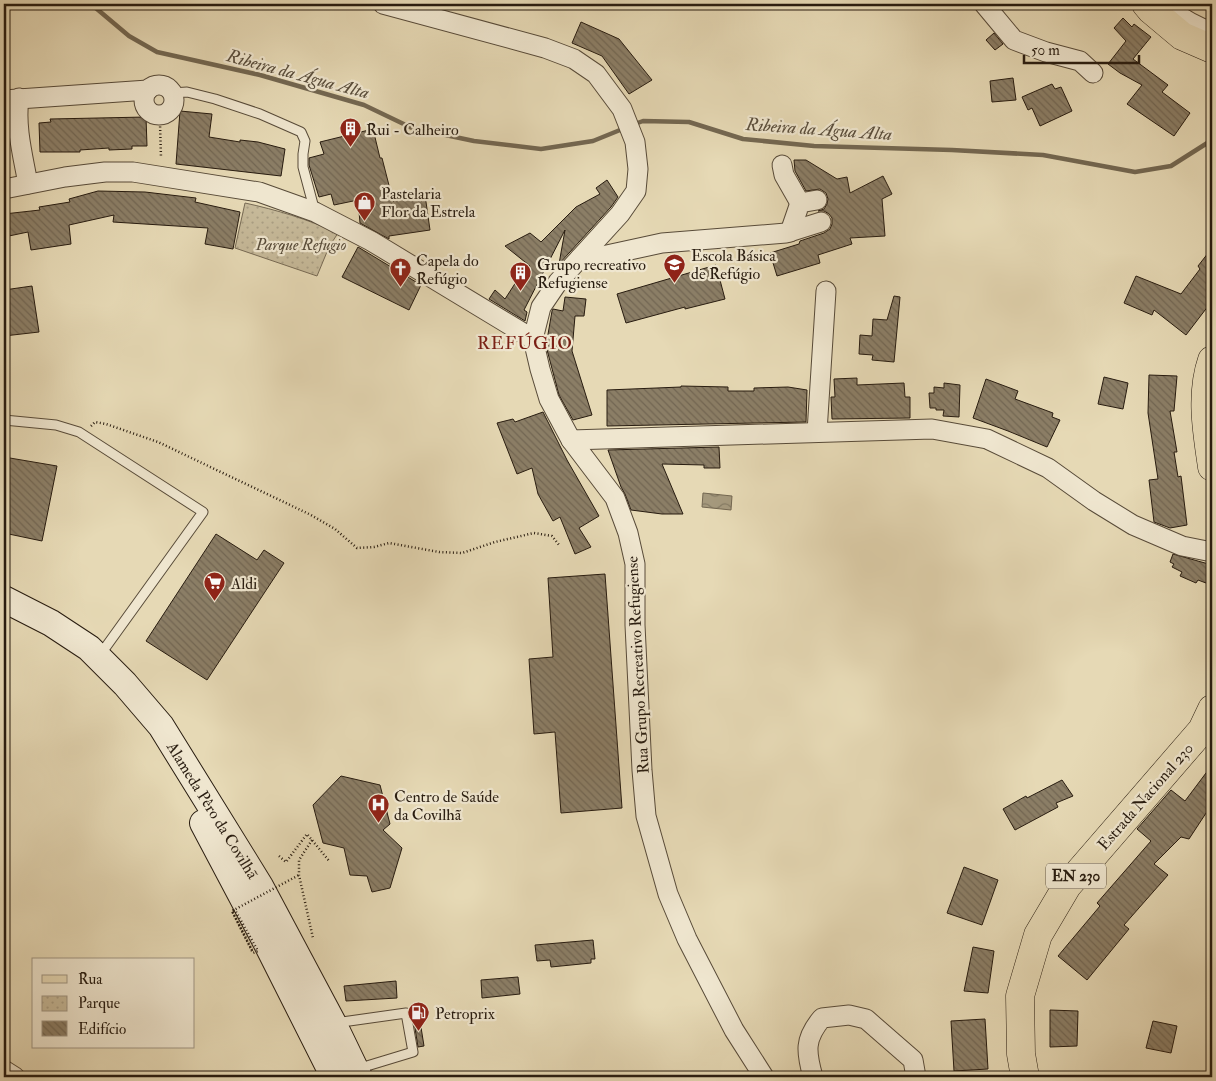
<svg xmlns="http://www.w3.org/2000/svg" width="1216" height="1081" font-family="'IM FELL Double Pica',serif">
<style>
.park{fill:url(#park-dots);stroke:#776a54}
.water{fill:url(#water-waves);stroke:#736751}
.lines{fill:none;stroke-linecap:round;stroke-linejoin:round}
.stream{stroke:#736751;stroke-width:4.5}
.building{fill:url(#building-back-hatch);stroke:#281c10}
.lane-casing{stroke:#584b39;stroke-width:11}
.street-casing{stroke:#584b39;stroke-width:21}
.secondary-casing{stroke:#281c10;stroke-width:28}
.primary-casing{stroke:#281c10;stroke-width:29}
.path{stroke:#281c10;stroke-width:2.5;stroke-dasharray:1 2.5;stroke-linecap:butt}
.lane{stroke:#efe6cf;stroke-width:9}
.street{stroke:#efe6cf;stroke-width:19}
.secondary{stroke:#efe6cf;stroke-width:26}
.primary{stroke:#e6d9b5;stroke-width:28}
.path-bridge{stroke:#281c10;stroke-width:2.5;stroke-dasharray:1 2.5;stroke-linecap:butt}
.labels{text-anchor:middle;stroke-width:4.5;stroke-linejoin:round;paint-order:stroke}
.shield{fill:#efe6cf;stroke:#645949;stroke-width:1}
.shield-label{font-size:15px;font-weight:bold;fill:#281c10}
.poi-label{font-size:16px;fill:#281c10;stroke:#efe6cf;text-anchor:start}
.park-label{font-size:16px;font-style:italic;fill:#574b39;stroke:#efe6cf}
.street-label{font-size:16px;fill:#281c10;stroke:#efe6cf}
.water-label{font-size:18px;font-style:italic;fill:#5a4e3c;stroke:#efe6cf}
.neighbourhood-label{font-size:18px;letter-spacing:1px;fill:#7a1f14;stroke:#efe6cf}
</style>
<defs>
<pattern id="park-dots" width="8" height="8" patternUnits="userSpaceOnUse" patternTransform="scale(1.25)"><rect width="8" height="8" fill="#c6b999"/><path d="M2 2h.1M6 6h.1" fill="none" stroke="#aa9e83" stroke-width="1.8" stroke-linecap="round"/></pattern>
<pattern id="water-waves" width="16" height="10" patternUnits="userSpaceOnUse" patternTransform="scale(1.25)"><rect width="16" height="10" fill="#a5997d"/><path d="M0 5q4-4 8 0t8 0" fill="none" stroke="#867c65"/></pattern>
<pattern id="building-back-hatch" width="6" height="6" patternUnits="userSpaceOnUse" patternTransform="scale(1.25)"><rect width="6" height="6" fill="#8b7e66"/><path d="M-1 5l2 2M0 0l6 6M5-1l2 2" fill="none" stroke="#726653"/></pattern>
</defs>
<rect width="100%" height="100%" fill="#e6d9b5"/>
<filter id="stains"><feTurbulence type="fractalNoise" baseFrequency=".004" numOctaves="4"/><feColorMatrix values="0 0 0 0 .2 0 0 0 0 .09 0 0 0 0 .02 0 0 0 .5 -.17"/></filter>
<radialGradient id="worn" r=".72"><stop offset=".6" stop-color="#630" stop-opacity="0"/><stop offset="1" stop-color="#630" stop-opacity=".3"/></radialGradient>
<path class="park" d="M245,203C277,210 307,219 338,233L329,247L317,276L235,248Z"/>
<polygon class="water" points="703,493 732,496 731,510 702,507"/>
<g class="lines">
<g class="stream">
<polyline points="91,4 129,36 157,52 260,75 364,105 412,128 474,141 541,149 593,141 625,128"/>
<polyline points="632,125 643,121 689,122 743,139 814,146 952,150 1043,155 1135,172 1171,166 1212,140"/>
</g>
</g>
<g class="building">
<polygon points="1123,18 1132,27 1134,24 1151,37 1133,59 1168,85 1162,92 1190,113 1174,136 1127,104 1142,85 1120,73 1108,64 1126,41 1114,28"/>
<polygon points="581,22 619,39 652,80 629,94 602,56 572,43"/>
<polygon points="994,33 1003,44 995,50 986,40"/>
<polygon points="1013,78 1016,100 992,102 990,81"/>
<polygon points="1052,84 1055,89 1061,87 1072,111 1040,126 1032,108 1028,110 1022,97"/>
<polygon points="180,111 212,114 209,137 240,142 240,140 258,142 285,149 281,176 176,164"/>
<polygon points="146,117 147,146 132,146 132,149 109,150 109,148 80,150 80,152 40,152 39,123 51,122 50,119"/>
<polygon points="373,129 380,158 382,158 393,201 425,195 430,230 389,236 389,239 360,223 358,200 334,205 331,194 319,197 309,165 309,158 324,154 320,142"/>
<polygon points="794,160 806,160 837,179 847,177 850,193 883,176 892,194 882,199 885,236 850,238 852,244 818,255 820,263 777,276 770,253 799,244 800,241 824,233 830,229 832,224 832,218 829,214 824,211 818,211 824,209 827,204 828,199 826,193 820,189 806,191 795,171"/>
<polygon points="607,180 618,197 611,207 559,264 565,230 524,310 527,312 525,321 489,299 495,290 505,299 516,282 530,266 505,246 530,233 541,242 576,207 600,194 596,188"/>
<polygon points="98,191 145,192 196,198 195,202 240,212 233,249 205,244 208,228 113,222 114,215 69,225 71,244 31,250 28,232 4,237 4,214 40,210 39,207 70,202 69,199"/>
<polygon points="358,247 421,285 409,310 342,277"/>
<polygon points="1212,248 1212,301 1186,335 1154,310 1152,315 1124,303 1136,276 1181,294 1200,269 1198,266"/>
<polygon points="716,265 725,299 685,309 685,307 626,323 617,294"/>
<polygon points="32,286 39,332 4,336 4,290"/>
<polygon points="894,296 900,297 894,362 872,360 873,355 859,354 860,335 872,336 873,319 887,320"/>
<polygon points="565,297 586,299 584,316 575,316 572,351 592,415 573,420 559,395 546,346 552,311 553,309 563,311"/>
<polygon points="1149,375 1177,376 1174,411 1170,411 1177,452 1174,452 1178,477 1181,476 1187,525 1170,528 1154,522 1149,480 1158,479 1148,413"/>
<polygon points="1104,377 1128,383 1123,409 1098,404"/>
<polygon points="857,378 857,385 904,383 905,397 910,397 910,418 832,419 831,397 835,397 834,379"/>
<polygon points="986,379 1018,391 1015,399 1053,413 1052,417 1060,420 1047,447 1008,431 973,418"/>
<polygon points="944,383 960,385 959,417 943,416 944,410 936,410 936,408 930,408 929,393 934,393 934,387 944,388"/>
<polygon points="681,386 728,387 728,391 754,391 754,388 788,387 807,390 806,422 607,426 607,390 681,387"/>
<polygon points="543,412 567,460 599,516 579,528 591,547 575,554 560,517 553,521 538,494 532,468 517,474 497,423 513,419 515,422"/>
<polygon points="719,447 720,468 704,468 704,465 662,464 683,514 662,514 631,510 625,494 621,487 608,450"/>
<polygon points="4,457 57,466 42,541 4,533"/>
<polygon points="216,534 257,560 264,550 284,563 207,680 146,641"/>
<polygon points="1173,554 1212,565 1206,583 1198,580 1196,583 1180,576 1182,572 1172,567 1174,564 1170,562"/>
<polygon points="605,574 622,808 561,813 555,732 534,734 529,659 553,657 548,578"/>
<polygon points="1212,765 1212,804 1189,839 1181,837 1154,864 1168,875 1124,925 1129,929 1087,980 1058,956 1100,906 1097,903 1151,841 1137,829 1171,790 1185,801"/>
<polygon points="341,776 380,785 390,824 383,830 402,848 390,888 372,892 367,876 350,875 344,848 323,843 313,805"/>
<polygon points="1062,780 1073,796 1056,803 1058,807 1015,830 1003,809 1026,796 1027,798"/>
<polygon points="964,867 998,880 982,925 947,913"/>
<polygon points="593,940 595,959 591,959 591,963 551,967 550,960 537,961 535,945"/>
<polygon points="973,947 994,951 988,993 964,991"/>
<polygon points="518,977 520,994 482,998 481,980"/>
<polygon points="396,981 397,998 346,1001 344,986"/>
<polygon points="1050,1010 1078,1011 1077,1046 1050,1047"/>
<polygon points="985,1019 988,1069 954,1071 951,1021"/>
<polygon points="420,1021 424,1046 418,1047 414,1022"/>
<polygon points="1153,1021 1177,1026 1171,1053 1146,1048"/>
</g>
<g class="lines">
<defs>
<g id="lane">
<polyline points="172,93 187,92 215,99 260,114 301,132 305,141 303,154 303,167 315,212"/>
<polyline points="4,420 56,425 79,432 203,512 100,655"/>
<polyline points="335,1023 406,1013 413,1052 357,1069"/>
</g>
<g id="street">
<polyline points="383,4 545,48 574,59 596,74 622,109 635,142 638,169 636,191 620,214 558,282 541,307 533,339 540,369 549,399 571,440 615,498 628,533 635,564 635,625 642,770 646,816 668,894 687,939 734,1030 764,1077"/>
<polyline points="984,4 1014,40 1046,52 1080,61 1093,73"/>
<path d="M1163,4C1178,16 1194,26 1212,32"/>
<circle cx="159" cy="100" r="15"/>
<path d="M19,98C15,127 23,156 28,184"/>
<polyline points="4,100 148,90"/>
<polyline points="782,165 784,175 800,203"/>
<polyline points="4,189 65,177 105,172 133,172 259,192 315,212 371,241 533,339"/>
<polyline points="790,232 800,203 817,200"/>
<polyline points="580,258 593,258 662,243 786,233 821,222"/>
<polyline points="817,432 826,291"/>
<polyline points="571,440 932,429 987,439 1048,468 1094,501 1133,525 1182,546 1212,552"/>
<polyline points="4,1070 15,1077"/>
<path d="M813,1077C806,1052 804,1039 822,1018L849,1015L866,1019L913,1060L916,1077"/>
</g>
<g id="secondary">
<polyline points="4,599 51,623 89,648 125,684 161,726 260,886 333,1023 359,1077"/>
<polyline points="203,823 266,942 334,1077"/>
</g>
<g id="primary">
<polyline points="1146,4 1151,10 1182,36 1212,49"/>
<path d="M1212,360C1200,395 1207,432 1212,467"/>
<polyline points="1025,1077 1021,1054 1020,996 1038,935 1067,886 1202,730 1212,709"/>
</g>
</defs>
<use href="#lane" class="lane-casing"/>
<use href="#street" class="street-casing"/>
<use href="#secondary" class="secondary-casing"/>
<use href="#primary" class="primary-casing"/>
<g class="path">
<polyline points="160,123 161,158"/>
<polyline points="91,426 95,422 106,424 158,442 311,515 335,529 357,548 374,547 389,543 439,552 462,553 495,542 534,533 552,536 559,545"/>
<polyline points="312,840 299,860 299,875 313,938"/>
<polyline points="279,856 286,862 307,834 330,862"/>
</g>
<use href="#lane" class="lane"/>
<use href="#street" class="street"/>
<use href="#secondary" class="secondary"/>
<use href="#primary" class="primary"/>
<polyline class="path-bridge" points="252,950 232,911 235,910 258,951 253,953 232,911 299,875"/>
</g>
<defs>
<symbol id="building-pin" viewBox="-11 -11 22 30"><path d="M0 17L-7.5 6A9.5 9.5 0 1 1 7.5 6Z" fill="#8f2418" stroke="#efe6cf"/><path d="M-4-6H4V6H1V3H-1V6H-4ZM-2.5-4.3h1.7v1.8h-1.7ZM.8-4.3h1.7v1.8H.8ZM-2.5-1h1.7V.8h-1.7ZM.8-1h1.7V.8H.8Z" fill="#fff"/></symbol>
<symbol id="shop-pin" viewBox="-11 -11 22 30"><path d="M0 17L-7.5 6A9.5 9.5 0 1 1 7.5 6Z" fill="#8f2418" stroke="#efe6cf"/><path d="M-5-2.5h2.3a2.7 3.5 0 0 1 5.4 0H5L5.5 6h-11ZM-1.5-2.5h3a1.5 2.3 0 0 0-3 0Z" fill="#fff"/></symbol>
<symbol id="school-pin" viewBox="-11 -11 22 30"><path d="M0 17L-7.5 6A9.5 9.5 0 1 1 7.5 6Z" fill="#8f2418" stroke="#efe6cf"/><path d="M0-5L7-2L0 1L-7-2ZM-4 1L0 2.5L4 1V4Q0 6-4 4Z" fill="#fff"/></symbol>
<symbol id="church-pin" viewBox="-11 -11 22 30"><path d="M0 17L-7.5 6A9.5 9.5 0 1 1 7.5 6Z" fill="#8f2418" stroke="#efe6cf"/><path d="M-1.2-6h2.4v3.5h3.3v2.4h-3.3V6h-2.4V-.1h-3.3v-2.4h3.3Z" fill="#fff"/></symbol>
<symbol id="supermarket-pin" viewBox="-11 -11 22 30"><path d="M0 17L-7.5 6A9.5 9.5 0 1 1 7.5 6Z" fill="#8f2418" stroke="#efe6cf"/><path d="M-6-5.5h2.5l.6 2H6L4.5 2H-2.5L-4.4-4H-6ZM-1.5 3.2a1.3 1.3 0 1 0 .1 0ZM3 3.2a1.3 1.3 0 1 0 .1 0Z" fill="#fff"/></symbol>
<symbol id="hospital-pin" viewBox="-11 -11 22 30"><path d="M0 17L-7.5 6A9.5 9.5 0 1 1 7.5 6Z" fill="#8f2418" stroke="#efe6cf"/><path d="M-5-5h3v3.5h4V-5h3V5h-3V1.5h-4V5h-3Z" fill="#fff"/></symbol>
<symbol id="fuel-pin" viewBox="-11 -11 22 30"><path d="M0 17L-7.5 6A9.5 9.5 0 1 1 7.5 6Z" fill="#8f2418" stroke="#efe6cf"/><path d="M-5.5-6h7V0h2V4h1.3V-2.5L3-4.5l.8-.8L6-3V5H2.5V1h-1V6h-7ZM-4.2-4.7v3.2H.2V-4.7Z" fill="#fff"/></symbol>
</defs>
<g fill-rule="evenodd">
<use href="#building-pin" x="338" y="116" width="25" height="34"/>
<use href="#shop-pin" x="352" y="190" width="25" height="34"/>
<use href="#school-pin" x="662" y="252" width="25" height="34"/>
<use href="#church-pin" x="388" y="256" width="25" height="34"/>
<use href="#building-pin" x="508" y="260" width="25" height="34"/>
<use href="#supermarket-pin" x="202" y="570" width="25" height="34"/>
<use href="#hospital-pin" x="366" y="792" width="25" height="34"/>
<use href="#fuel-pin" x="406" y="1000" width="25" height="34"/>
</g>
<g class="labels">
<rect class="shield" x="1046" y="863.5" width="60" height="25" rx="4"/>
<g class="shield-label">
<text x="1076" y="881">EN 230</text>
</g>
<g class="poi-label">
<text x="366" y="135">Rui - Calheiro</text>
<text x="381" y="199">Pastelaria<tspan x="381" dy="18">Flor da Estrela</tspan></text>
<text x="691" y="261">Escola Básica<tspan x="691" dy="18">de Refúgio</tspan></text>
<text x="416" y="266">Capela do<tspan x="416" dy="18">Refúgio</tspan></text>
<text x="537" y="270">Grupo recreativo<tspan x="537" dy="18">Refugiense</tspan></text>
<text x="231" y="589">Aldi</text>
<text x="394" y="802">Centro de Saúde<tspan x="394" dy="18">da Covilhã</tspan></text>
<text x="435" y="1019">Petroprix</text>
</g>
<g class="park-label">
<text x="301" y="250">Parque Refugio</text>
</g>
<g class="street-label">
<text transform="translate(637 665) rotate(-93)" y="6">Rua Grupo Recreativo Refugiense</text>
<text transform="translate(1145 796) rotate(-49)" y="6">Estrada Nacional 230</text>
<text transform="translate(213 810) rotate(58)" y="6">Alameda Pêro da Covilhã</text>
</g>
<g class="water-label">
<text transform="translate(298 74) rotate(15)" y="6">Ribeira da Água Alta</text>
<text transform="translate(819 129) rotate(4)" y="6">Ribeira da Água Alta</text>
</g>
<g class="neighbourhood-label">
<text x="525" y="349">REFÚGIO</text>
</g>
</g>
<rect width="1216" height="1081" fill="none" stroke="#e6d9b5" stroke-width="20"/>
<rect x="5" y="5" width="1206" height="1071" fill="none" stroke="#281c10" stroke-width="2.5"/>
<rect x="10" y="10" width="1196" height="1061" fill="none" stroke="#281c10"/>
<rect x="32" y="958" width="162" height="90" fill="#efe6cf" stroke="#9f9583"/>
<rect x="42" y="975" width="25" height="8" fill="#e6d9b5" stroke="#9f9583"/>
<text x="78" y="984" font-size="15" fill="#281c10">Rua</text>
<rect x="42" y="996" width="25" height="15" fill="url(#park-dots)" stroke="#9f9583"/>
<text x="78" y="1008" font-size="15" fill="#281c10">Parque</text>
<rect x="42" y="1021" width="25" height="15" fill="url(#building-back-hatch)" stroke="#9f9583"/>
<text x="78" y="1034" font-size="15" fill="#281c10">Edifício</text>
<path d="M1024 55v8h115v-8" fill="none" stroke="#281c10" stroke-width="2.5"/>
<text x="1031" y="55" font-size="15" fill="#281c10" stroke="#efe6cf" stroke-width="4" paint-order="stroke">50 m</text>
<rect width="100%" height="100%" filter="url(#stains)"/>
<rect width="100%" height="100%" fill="url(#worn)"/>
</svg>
